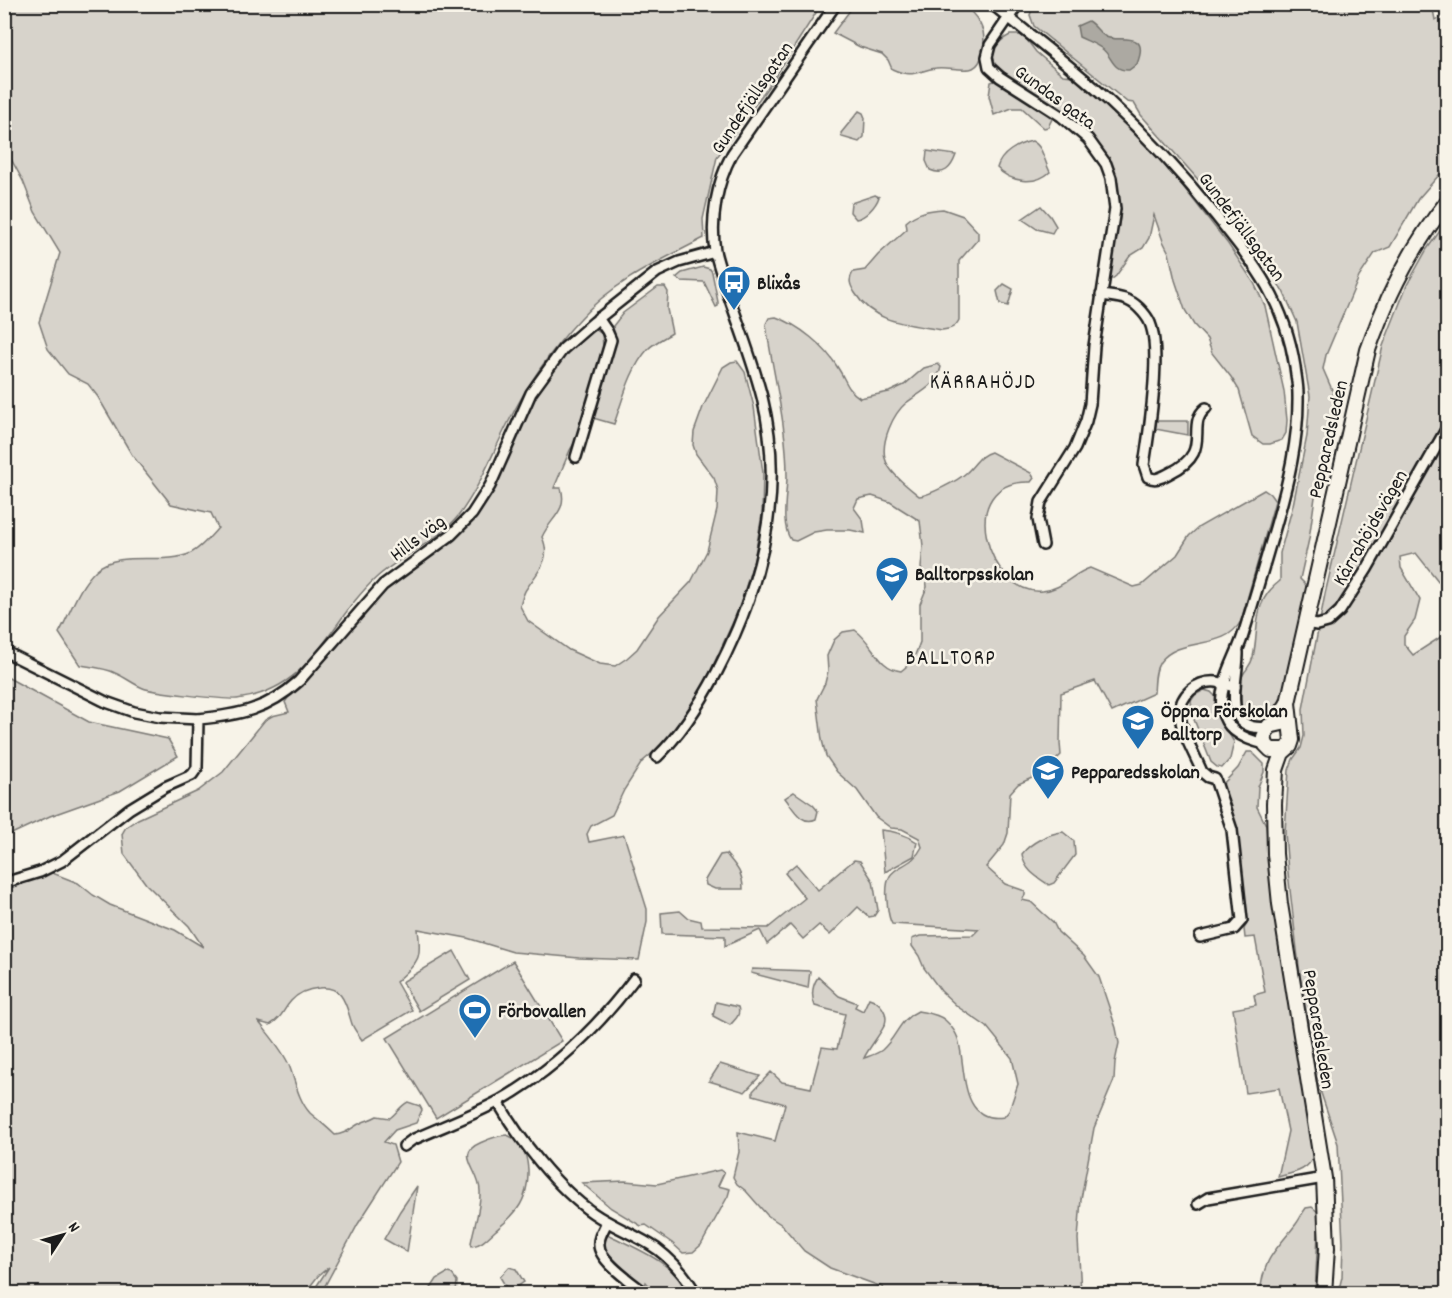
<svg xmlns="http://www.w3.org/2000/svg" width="1452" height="1298" font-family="Dekko,sans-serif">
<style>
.green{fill:#d7d3cb;stroke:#7a7874;stroke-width:1.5}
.water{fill:#aca9a2;stroke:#72716c;stroke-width:1.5}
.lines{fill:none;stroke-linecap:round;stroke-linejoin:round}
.street-casing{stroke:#1c1c1c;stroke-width:14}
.secondary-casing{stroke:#1c1c1c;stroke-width:18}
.street{stroke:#f7f3e8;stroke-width:9}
.secondary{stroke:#f7f3e8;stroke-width:14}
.labels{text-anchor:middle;stroke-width:5;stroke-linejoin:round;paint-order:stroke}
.street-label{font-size:20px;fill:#1c1c1c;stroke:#f7f3e8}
.poi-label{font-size:20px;font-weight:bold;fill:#1c1c1c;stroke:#f7f3e8;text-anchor:start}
.neighbourhood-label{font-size:21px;letter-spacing:1.5px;fill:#1c1c1c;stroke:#f7f3e8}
</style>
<rect width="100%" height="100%" fill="#f7f3e8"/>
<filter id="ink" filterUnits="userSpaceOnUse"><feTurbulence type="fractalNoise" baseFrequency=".0167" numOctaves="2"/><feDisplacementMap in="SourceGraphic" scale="12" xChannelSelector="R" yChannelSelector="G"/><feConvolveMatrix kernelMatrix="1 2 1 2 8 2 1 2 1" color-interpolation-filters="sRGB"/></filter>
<g filter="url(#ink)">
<g class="green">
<path d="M1034,4H1432L1435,20L1447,15V166L1418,199L1390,247L1375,253L1359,277L1326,355L1323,369L1333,392L1335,408L1318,476L1309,539L1300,579L1307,586L1280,711L1268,722L1253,723C1236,717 1236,687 1244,673C1248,667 1251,665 1253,657C1260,627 1251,603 1280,581V553L1293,505L1307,436L1310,396L1297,322L1283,291L1240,227L1141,115L1134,103L1127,102L1034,26L1030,15Z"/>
<path d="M4,5L5,4L821,5L773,80L717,157L703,219L704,238C660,261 614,281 580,319C551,350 527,385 508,423C492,454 480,487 459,515C438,542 401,555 376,578C328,622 314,689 237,699C228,700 151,692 143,688C133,684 125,677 115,673C105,668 91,667 80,665L59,633C71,612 78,587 96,570C120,549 164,566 191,553C202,547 210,537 218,528L211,513L171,504L132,455L98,397L88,384L68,374L48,349L39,322L60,253L35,212L23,181L5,148Z"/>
<path d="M854,5H964C971,11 980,21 983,31C985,42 984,63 973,68C965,72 946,66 936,68C916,71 914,79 892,69L888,60L882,54L860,47L833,33Z"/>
<path d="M1010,35H1020L1027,40L1036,52L1063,75L1073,76L1122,118L1163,162L1168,170L1178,180L1228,244L1254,283L1265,306L1284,391L1287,420L1286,433L1282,440L1270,444H1263L1252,436L1239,390L1231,377L1212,353L1207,339L1194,325L1185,310L1175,280L1169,253L1163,241L1154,215L1149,238L1143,248L1130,256L1116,276L1112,279L1109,277L1120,218L1119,193L1115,174L1108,159L1088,132L1019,84L994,64C991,48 997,42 1010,35Z"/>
<polygon points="994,81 998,81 1048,114 1052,119 1048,127 1044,128 1022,108 1012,108 994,115 989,96 991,82"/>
<polygon points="859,111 863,113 865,118 864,137 859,142 842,137 841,133"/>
<path d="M1032,141C1043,146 1044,161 1050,172C1035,186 1010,182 997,168C1001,153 1018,144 1032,141Z"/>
<path d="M927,151L956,155C951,169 944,176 930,170L926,161Z"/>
<path d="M875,195L879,197C876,206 865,218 856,219L850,212L851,203Z"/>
<polygon points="1041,206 1050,216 1056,226 1052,233 1037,229 1022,219"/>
<path d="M943,209L963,216L978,232V239L959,261V320C955,328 950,329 942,330C909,324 874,324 855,293C850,285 848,280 853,272L865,270L878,255L907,229L906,222C917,212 929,210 943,209Z"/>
<polygon points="1447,221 1447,584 1439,582 1416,553 1400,557 1401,568 1420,600 1415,620 1404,636 1404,644 1413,655 1447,633 1447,1293 1338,1293 1342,1277 1343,1243 1338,1144 1318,1084 1300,975 1288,873 1285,832 1289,770 1293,759 1301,748 1304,736 1303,709 1325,594 1383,346 1407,285 1427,249"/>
<polygon points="703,267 710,269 712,272 718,302 718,306 716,307 704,282 681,281 676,278 682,273"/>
<polygon points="1004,284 1013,289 1008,306 1000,304 997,291"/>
<path d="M658,287H665L668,292L667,309L672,333C664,338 655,342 648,349C630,369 623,399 614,424L593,418L615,344L613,326L623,313Z"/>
<path d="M776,317C799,325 825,346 838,368C846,380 847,390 860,398L889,392L904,385L924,368L938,364L941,367C937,386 920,392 906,403C893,414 881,441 885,458C888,472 908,487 919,496C928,496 959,480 966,473C975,465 979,455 991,452L1031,473L1034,478L1031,482C952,479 988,596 1042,591C1062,590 1073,573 1090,568L1134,587L1142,585L1177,555L1189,536L1199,527L1264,490L1270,494L1275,501L1241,621C1224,652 1180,635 1160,662C1154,671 1155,683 1154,693L1112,712L1095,681L1061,693L1060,743L1061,755L1041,774L1018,784L1010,793L1008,833L1004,845L986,867L1005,884L1025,891V895L1022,900L1031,902L1044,914L1053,922L1058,932L1084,956L1099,977L1116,1028L1119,1043L1115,1062L1114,1080L1094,1128L1081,1199L1078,1239L1081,1293H887L882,1287L830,1268L804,1251L782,1225L767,1215L746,1191L737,1184L733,1177L739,1152L738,1132L775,1141L785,1104L753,1095V1091L771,1072L782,1082L811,1088L822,1047L837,1049L845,1014L815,1006C811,996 812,986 818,977L839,996L857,1003L855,1007L863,1011L869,998C879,1001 889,1012 885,1024C882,1032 868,1049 864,1058C869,1056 877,1054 882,1050C898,1036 898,1020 918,1011C927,1013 938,1014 945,1020C951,1025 958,1035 959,1043C966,1070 960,1124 1004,1117L1009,1111L1018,1084L1012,1058L987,1027L958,1007L941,991L924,968L919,956L912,946V939L920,936L973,935L979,929L892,924C888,917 888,910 887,901C883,858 908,875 922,847L919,838L902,829L891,828L876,817L857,790L837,772L826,756L822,740L817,699L825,683L828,671L827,656L834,640L843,632L855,630C874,643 877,668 901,671L912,662L917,650L920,642V604L927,587L926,577L921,568L923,546L920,521L890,502L872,496L858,499L854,508L863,520L865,533L850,530H827L814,532L796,541L791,540C780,524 787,496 787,476C787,424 773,375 766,324L769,318Z"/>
<path d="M596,330L602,334L603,347L575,442L570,450L554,488H561C568,511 551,517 542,537C552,559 539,570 527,588C523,593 522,600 520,606L528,621L569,650L600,664L615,666L627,658L637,649L659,616L691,582L707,551L717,510L718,490L714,478L696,454L693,445L694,432L703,407L723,367L731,362L737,361L745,372L754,407L763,473L762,515L754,560L739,609L699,696L677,732L642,762L624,790L612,815L591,826L587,834L589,842L624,835L647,909V922L639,960L579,958L513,952L467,938L418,929C422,960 419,961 396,982L412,1010L362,1040C359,1035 354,1030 352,1024C346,1006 344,985 319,988C308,989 298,993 291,1001C282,1011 283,1017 270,1025L259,1022C269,1035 282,1049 289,1065C295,1080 298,1100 310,1113C318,1120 327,1127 335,1135C350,1133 350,1127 363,1122C368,1120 372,1119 377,1116L390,1118C397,1113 400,1106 408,1102L420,1106L422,1110L416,1123L395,1130L384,1142L393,1145L398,1162L358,1224L321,1293H312L329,1267L318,1276L305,1293H5L4,887L50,872L78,883L93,895L110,905L175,930L203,947L189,926L146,884L124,854L122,834L126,827L138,819L198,791L223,772L265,720L272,716L289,712L285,702L288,698L337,647L367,610L389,587L441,550L478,515L495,487L539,389L549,374L579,339L589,332Z"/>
<polygon points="1156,421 1188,421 1188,435 1155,429"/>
<polygon points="5,676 89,722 168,739 178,756 120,791 50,816 5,837"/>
<polygon points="1204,690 1211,692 1217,698 1221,721 1234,742 1230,759 1222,768 1217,767 1211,762 1193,717 1191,701 1195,695"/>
<path d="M1247,752H1252L1264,764V772L1258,787L1257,807L1266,825L1273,907L1313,1156C1309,1171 1292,1173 1278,1177L1288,1131L1279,1088L1246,1093L1233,1009L1256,1005L1254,995L1265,992L1255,937L1245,938L1244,929L1248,922L1238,840L1233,815L1221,786L1238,768Z"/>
<path d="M794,792L813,805L818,811L816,819C801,826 793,808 785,798Z"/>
<path d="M881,830C895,831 905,834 917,842L914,856L885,872Z"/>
<path d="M1063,832L1074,841L1075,855L1054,883L1049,885C1037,877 1024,870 1022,854C1030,843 1049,833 1063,832Z"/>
<path d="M726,854C736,866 743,873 743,889H715L706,885L705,880L720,855Z"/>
<polygon points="854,860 860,861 873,881 878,910 874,916 869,917 858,907 830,935 819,925 803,939 790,925 767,944 760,930 725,946 725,936 662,934 661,913 680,911 688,918 701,921 702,927 768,928 805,898 785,873 796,864 818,890"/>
<polygon points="454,951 470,980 419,1011 402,982"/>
<polygon points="513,961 562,1041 436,1118 387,1038"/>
<polygon points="752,969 810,971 808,988 751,973"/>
<path d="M716,1002L738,1007C741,1015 735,1020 730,1025L713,1016Z"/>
<polygon points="720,1064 760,1076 745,1092 709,1081"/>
<path d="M507,1135C534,1145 532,1189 518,1208C512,1217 503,1224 495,1231C488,1237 482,1245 472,1246L471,1243C474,1226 481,1208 480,1191C480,1171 454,1154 480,1143C489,1139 497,1135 507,1135Z"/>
<polygon points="720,1170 724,1173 718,1186 730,1189 728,1196 701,1245 693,1252 683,1253 672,1243 646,1225 641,1226 611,1208 582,1183 625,1181 657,1184"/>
<polygon points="417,1186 407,1252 384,1239 400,1211"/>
<path d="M1312,1207L1319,1213L1315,1293L1260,1294C1264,1256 1275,1252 1296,1224C1300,1219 1302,1213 1306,1208Z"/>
<path d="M609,1235C640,1250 672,1262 689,1293H655L646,1282L645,1285L642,1284C630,1275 589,1250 609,1235Z"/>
<polygon points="509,1267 516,1269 524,1282 509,1292 500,1277"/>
<polygon points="447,1273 452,1274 457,1281 456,1293 428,1293 437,1279"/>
</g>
<path class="water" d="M1088,21C1095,25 1099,33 1106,37C1119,43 1151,29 1137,64L1129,70C1111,71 1113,56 1101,48C1094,43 1087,41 1079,37L1077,26Z"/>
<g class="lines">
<defs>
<g id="street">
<path d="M992,4C1031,36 1072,66 1108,100C1147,136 1183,175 1216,216C1256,266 1285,302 1295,367C1296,376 1298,385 1298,394C1299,440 1288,483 1275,528C1265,562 1255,597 1244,632C1237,657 1218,683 1222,710C1226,731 1247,740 1265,744"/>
<polyline points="1018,4 990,45 987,57 989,67 1000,77 1061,116 1088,139 1106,164 1111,178 1115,209 1094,346 1090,404 1086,421 1075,448 1041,502 1038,519 1043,545"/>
<path d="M1101,295C1116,297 1128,297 1139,308C1143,312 1148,318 1150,323C1162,351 1149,433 1144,465L1148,477C1156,481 1162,477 1170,473C1215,451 1184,426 1206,408"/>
<polyline points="576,457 611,340 607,331 598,318"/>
<polyline points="1305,623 1317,625 1328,622 1340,611 1367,569 1448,426"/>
<polyline points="4,651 106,702 134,712 160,717 198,719"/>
<path d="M1238,652C1239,678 1218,734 1268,727"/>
<path d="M657,757C682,733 700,704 717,672C761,587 786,493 762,397C753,362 740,328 728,294C724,280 718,265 715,251C710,219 717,182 732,154L836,4"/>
<path d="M4,883L40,872L62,861L129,809L165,787L192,775L197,768L198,719C239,715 267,710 299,681L383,585L451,535L472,514L490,486L531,393L563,349L594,322L657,272L679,262L715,252"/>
<path d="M1200,937L1234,929L1242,920L1232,830L1215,779L1208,777L1202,772C1196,757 1181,732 1180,715C1179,695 1197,680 1217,682C1223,683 1229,686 1235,687"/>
<path d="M498,1102C519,1139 557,1188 593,1213C613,1227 637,1235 657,1249C673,1261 686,1276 696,1294"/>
<path d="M404,1146L412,1140C441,1127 471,1116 499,1101C552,1071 598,1027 634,979"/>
<polyline points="1198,1204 1208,1198 1324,1178"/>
<path d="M607,1222C604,1229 598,1237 599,1245C599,1261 634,1284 646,1294"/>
</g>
<g id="secondary">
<polyline points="1288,703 1292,740 1290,746 1282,753 1276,770 1274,804 1275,854 1280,904 1324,1178 1327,1248 1324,1294"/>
<path d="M1275,723L1288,703L1368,350C1387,295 1411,247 1448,201"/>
<polyline points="1282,723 1269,726 1264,737 1266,745 1271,750 1284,750"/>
</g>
</defs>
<use href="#street" class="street-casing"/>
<use href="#secondary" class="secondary-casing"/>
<use href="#street" class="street"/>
<use href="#secondary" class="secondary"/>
</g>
</g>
<defs>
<symbol id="bus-pin" viewBox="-11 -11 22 30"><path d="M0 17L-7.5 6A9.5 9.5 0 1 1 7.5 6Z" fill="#1f6fb2" stroke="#f7f3e8"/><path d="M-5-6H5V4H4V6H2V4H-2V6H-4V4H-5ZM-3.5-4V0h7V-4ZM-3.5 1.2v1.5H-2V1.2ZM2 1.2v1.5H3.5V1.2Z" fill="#fff"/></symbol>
<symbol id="school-pin" viewBox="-11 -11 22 30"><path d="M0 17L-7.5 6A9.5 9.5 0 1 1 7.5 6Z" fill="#1f6fb2" stroke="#f7f3e8"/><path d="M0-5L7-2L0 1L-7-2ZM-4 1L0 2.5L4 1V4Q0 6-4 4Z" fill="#fff"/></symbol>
<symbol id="stadium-pin" viewBox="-11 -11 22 30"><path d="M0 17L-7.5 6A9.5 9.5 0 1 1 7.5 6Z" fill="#1f6fb2" stroke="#f7f3e8"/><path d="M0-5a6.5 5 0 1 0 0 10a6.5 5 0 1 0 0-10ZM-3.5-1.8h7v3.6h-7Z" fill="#fff"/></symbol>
</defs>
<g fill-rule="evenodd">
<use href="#bus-pin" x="715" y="263" width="38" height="52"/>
<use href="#school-pin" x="873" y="554" width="38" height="52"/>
<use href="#school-pin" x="1119" y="702" width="38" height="52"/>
<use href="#school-pin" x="1029" y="752" width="38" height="52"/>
<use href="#stadium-pin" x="456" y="991" width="38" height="52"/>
</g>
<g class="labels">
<g class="street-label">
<text transform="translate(1056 96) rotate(36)" y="7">Gundas gata</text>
<text transform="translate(751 97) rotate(-56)" y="7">Gundefjällsgatan</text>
<text transform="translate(1243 226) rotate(53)" y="7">Gundefjällsgatan</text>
<text transform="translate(1327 439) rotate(-77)" y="7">Pepparedsleden</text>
<text transform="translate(1369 527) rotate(-60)" y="7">Kärrahöjdsvägen</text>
<text transform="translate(417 537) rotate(-37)" y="7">Hills väg</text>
<text transform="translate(1320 1029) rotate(81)" y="7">Pepparedsleden</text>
</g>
<g class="poi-label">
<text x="757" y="289">Blixås</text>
<text x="915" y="580">Balltorpsskolan</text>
<text x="1161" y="717">Öppna Förskolan<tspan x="1161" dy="23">Balltorp</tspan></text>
<text x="1071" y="778">Pepparedsskolan</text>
<text x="498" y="1017">Förbovallen</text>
</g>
<g class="neighbourhood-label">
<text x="983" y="388">KÄRRAHÖJD</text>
<text x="951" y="664">BALLTORP</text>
</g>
</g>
<rect width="1452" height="1298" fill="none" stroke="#f7f3e8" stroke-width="24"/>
<rect x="12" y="12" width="1428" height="1274" fill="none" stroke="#1c1c1c" stroke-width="2" filter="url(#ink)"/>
<g transform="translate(63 1235) rotate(54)" stroke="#f7f3e8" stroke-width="4.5" paint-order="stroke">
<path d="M0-4.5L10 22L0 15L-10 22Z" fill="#1c1c1c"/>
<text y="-9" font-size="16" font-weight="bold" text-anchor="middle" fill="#1c1c1c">N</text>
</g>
</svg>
